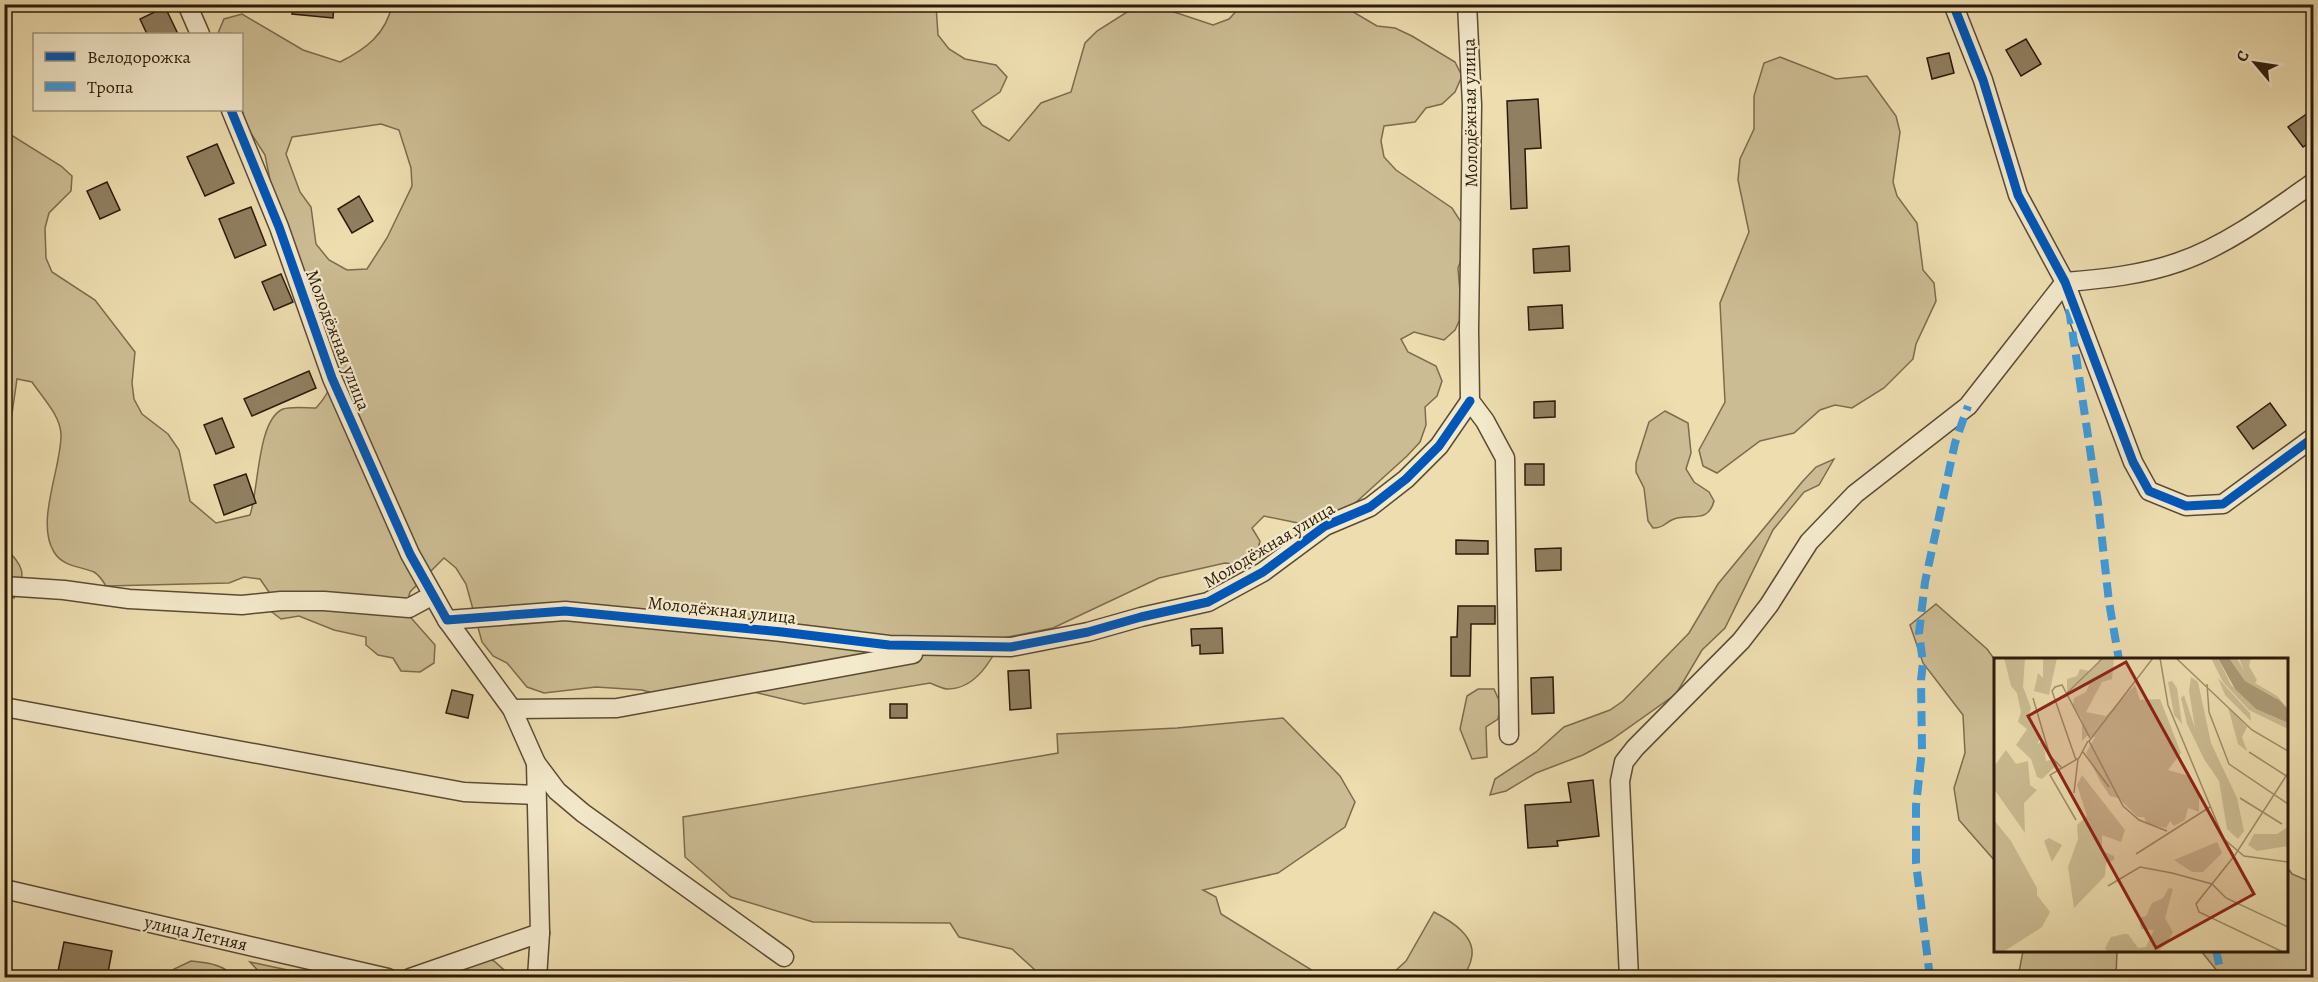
<svg xmlns="http://www.w3.org/2000/svg" width="2318" height="982" font-family="Alegreya,serif">
<style>
.green{fill:#ccbc93;stroke:#7c6b4e;stroke-width:1.5;fill-rule:evenodd}
.building{fill:#907f60;stroke:#2c1a0a;stroke-width:1.5}
.lines{fill:none;stroke-linecap:round;stroke-linejoin:round}
.minor-casing{stroke:#5c4b33;stroke-width:21}
.minor{stroke:#f3e9cb;stroke-width:18}
.quiet{stroke:#3d9bde;stroke-width:8;stroke-dasharray:15 8;stroke-linecap:butt}
.cycleway-casing{stroke:#f3e9cb;stroke-width:13}
.cycleway{stroke:#0057b8;stroke-width:9}
.labels{text-anchor:middle;stroke-width:4.5;stroke-linejoin:round;paint-order:stroke}
.street-label{font-size:18px;fill:#2c1a0a;stroke:#f3e9cb}
.inset-road{fill:none;stroke:#a08f6d;stroke-width:1.5}
.view{fill:#8f2418;fill-opacity:0.15;stroke:#8f2418;stroke-width:3}
.inset-edge{fill:none;stroke:#2c1a0a;stroke-width:3}
</style>
<rect width="100%" height="100%" fill="#edddaf"/>
<filter id="stains"><feTurbulence type="fractalNoise" baseFrequency=".00333" numOctaves="4"/><feColorMatrix values="0 0 0 0 .2 0 0 0 0 .09 0 0 0 0 .02 0 0 0 .5 -.17"/></filter>
<radialGradient id="worn" r=".72"><stop offset=".6" stop-color="#630" stop-opacity="0"/><stop offset="1" stop-color="#630" stop-opacity=".3"/></radialGradient>
<g class="green">
<path d="M392,5H936L938,35L949,49L965,59L996,65L1007,77L1000,92L972,111L982,125L1009,141L1041,103L1071,92L1085,43L1097,31L1127,12L1142,6L1162,8L1213,25L1229,19L1242,5H1281L1296,8L1332,5L1350,10L1377,26L1395,28L1412,36L1455,62L1462,76L1455,92L1442,104L1426,108L1415,122L1384,126L1381,141L1384,157L1396,170L1452,208L1461,222L1464,253L1458,268L1462,315L1455,330L1444,340L1414,332L1401,339L1408,352L1436,366L1442,381L1437,396L1425,407L1426,425L1420,442L1407,456L1342,515L1315,524L1298,523L1264,516L1252,528L1260,541L1256,557L1242,565L1225,563L1159,578L1053,628L1003,638C992,659 976,689 948,689C942,689 936,685 930,683L804,704L737,688L675,699L642,690L596,687L544,693L527,687L507,663L493,656L482,642L466,584L456,568L444,558L410,592L405,611L435,645L434,663L420,672L401,671L393,658L378,655L366,645V637L334,630L299,616L281,619L268,609L269,592L260,579L244,577L229,583L106,586C103,581 99,575 94,572C80,566 63,567 54,552C35,522 62,466 61,434C60,415 42,397 32,382L17,379L5,462V131L61,166L72,176L71,191L49,213L45,228L46,258L52,272L95,300L135,352L132,383L134,399L142,414L168,434L179,450L190,501L216,523L250,515C259,489 257,420 283,409C292,406 307,408 316,408C346,375 321,371 316,339C314,328 318,313 319,301L299,274L287,222L272,190L265,155L245,124L242,108V34L218,33L224,19L242,14L303,50L340,62C366,49 386,34 392,5ZM381,124L399,130L411,168L412,186L387,238L367,269L347,270L329,260L316,244L311,207L300,192L286,154L292,137Z"/>
<polygon points="1780,57 1836,79 1867,76 1896,116 1900,132 1893,182 1897,196 1917,223 1923,270 1934,283 1936,301 1916,344 1913,359 1884,388 1852,408 1835,405 1820,410 1794,433 1760,441 1717,473 1703,466 1699,450 1725,402 1720,303 1749,232 1738,180 1740,159 1754,129 1754,96 1764,63"/>
<path d="M1665,411L1688,423L1691,453L1686,469L1694,482L1709,492L1714,501C1708,524 1691,513 1674,519C1665,522 1665,528 1653,528L1648,521L1644,488L1636,472V463L1649,422Z"/>
<polygon points="1834,459 1819,485 1804,492 1773,530 1725,628 1702,650 1676,694 1611,740 1583,755 1536,773 1506,791 1490,795 1495,779 1536,752 1564,727 1610,710 1623,701 1689,633 1718,584 1802,482 1816,467"/>
<path d="M4,546C23,567 28,572 14,598L5,591Z"/>
<polygon points="1936,604 1987,649 1995,660 1995,861 1959,820 1954,788 1965,753 1963,715 1923,663 1910,625"/>
<polygon points="1478,689 1494,689 1501,705 1498,719 1486,727 1487,757 1472,759 1460,729 1467,696"/>
<polygon points="1283,718 1340,776 1355,802 1345,827 1278,873 1203,890 1216,897 1221,914 1323,977 1038,977 1036,971 1012,949 959,937 950,923 813,922 731,897 685,857 683,817 1058,753 1057,734 1177,728"/>
<polygon points="2287,867 2292,874 2313,883 2313,977 2222,977 2201,951 2286,950"/>
<path d="M1434,912C1451,921 1478,937 1471,960C1470,966 1466,972 1463,977H1374L1394,972L1406,961Z"/>
<polygon points="2023,951 2117,951 2116,977 2018,977"/>
<polygon points="476,955 494,961 512,977 436,978"/>
<path d="M191,961C208,963 223,964 234,977H166L174,969Z"/>
<polygon points="250,962 320,977 264,977"/>
</g>
<g class="building">
<polygon points="293,4 334,4 333,18 292,14"/>
<polygon points="165,7 178,34 147,34 140,19"/>
<polygon points="2026,39 2041,64 2021,76 2006,50"/>
<polygon points="1949,53 1954,73 1932,79 1927,58"/>
<polygon points="1538,99 1541,148 1525,149 1527,208 1511,209 1507,101"/>
<polygon points="2308,113 2313,122 2313,140 2303,147 2288,127"/>
<polygon points="217,144 234,183 205,196 187,157"/>
<polygon points="107,182 120,210 100,219 87,191"/>
<polygon points="359,196 373,221 352,233 338,209"/>
<polygon points="251,207 266,245 235,258 219,219"/>
<polygon points="1569,246 1570,271 1534,273 1533,249"/>
<polygon points="281,274 293,302 274,310 262,282"/>
<polygon points="1562,305 1563,328 1529,330 1528,307"/>
<polygon points="309,371 316,388 252,416 244,399"/>
<polygon points="1555,401 1555,417 1534,418 1534,402"/>
<polygon points="2270,403 2286,425 2253,449 2237,427"/>
<polygon points="222,418 234,447 216,454 204,425"/>
<rect x="1525" y="464" width="19" height="21"/>
<polygon points="246,474 256,503 224,515 214,485"/>
<polygon points="1456,540 1488,541 1488,554 1456,554"/>
<polygon points="1561,548 1561,570 1536,571 1535,549"/>
<polygon points="1458,606 1495,606 1495,624 1471,624 1470,676 1451,676 1451,637 1457,637"/>
<polygon points="1222,628 1223,653 1200,654 1200,645 1192,646 1191,629"/>
<polygon points="1029,670 1031,708 1010,710 1008,671"/>
<polygon points="1553,677 1554,713 1532,714 1531,678"/>
<polygon points="452,690 473,695 468,718 446,713"/>
<rect x="890" y="704" width="17" height="14"/>
<polygon points="1593,780 1599,836 1557,841 1558,846 1528,848 1525,805 1571,802 1568,783"/>
<polygon points="64,942 112,951 107,978 57,976"/>
</g>
<g class="lines">
<defs>
<g id="minor">
<polyline points="187,4 200,34"/>
<polyline points="1467,4 1472,105 1469,330 1470,401 1485,421 1505,458 1509,735"/>
<polyline points="1953,4 1983,80 2018,195 2065,282 2133,462 2149,491 2186,506 2223,504 2314,437"/>
<polyline points="231,110 279,227 332,378 410,554 447,620 565,611 782,632 889,645 1011,647 1088,632 1141,617 1208,602 1263,572 1325,526 1370,507 1406,479 1439,446 1470,401"/>
<polyline points="4,586 64,590 129,599 242,605 281,601 324,601 409,608 433,595"/>
<polyline points="447,620 512,709 536,763 540,933 537,978"/>
<polyline points="4,707 464,792 536,795"/>
<polyline points="512,709 617,708 913,654"/>
<polyline points="536,763 557,791 583,813 784,957"/>
<polyline points="4,889 388,978"/>
<polyline points="410,978 540,933"/>
<path d="M1629,978L1620,781L1624,762L1635,748L1741,641L1769,605L1809,542L1855,494L1968,406L2065,282C2103,279 2142,275 2179,262C2226,246 2273,211 2314,182"/>
</g>
</defs>
<use href="#minor" class="minor-casing"/>
<use href="#minor" class="minor"/>
<g class="quiet">
<polyline points="2069,309 2098,503 2109,602 2119,660"/>
<polyline points="2216,950 2222,978"/>
<polyline points="1930,978 1916,863 1916,806 1922,750 1921,680 1923,663 1919,633 1925,582 1955,443 1968,406"/>
</g>
<defs>
<g id="cycleway">
<polyline points="1953,4 1983,80 2018,195 2065,282 2133,462 2149,491 2186,506 2223,504 2314,437"/>
<polyline points="231,110 279,227 332,378 410,554 447,620 565,611 782,632 889,645 1011,647 1088,632 1141,617 1208,602 1263,572 1325,526 1370,507 1406,479 1439,446 1470,401"/>
</g>
</defs>
<use href="#cycleway" class="cycleway-casing"/>
<use href="#cycleway" class="cycleway"/>
</g>
<g class="labels">
<g class="street-label">
<text transform="translate(1470 113) rotate(-91)" y="6">Молодёжная улица</text>
<text transform="translate(338 340) rotate(69)" y="6">Молодёжная улица</text>
<text transform="translate(1269 545) rotate(-31)" y="6">Молодёжная улица</text>
<text transform="translate(722 610) rotate(6)" y="6">Молодёжная улица</text>
<text transform="translate(196 933) rotate(13)" y="6">улица Летняя</text>
</g>
</g>
<g transform="translate(1994 658)">
<rect width="294" height="294" fill="#edddaf"/>
<path d="M10,0H31L29,29L37,50L34,59L47,78L43,87L49,82L52,103L60,101L63,107L48,121L43,119L37,101L22,87L33,71L24,64L27,54L23,35L17,28ZM49,0H63L55,37L40,33L44,15L49,20ZM104,0H120L118,21L108,24L92,54L112,58L141,27L146,42L166,41L187,95L174,112L195,118L205,137V154L194,150L191,162L180,168L176,163L172,170L153,166L150,159H144L124,140L116,138L106,123L92,95L101,79L93,78L88,83V62L79,47L80,40L92,34L95,27L80,31L73,38V21L83,18L86,11L95,13L105,4ZM217,0H224L237,27L262,51L294,65V71L255,52L229,24ZM235,0H243L250,13L245,0H257L255,8L263,22L261,25L283,38L294,51L282,40L251,23ZM197,19L204,24L217,85L243,140L250,173L244,181L233,171L225,123L210,101L193,66L187,40L190,37L201,70L195,33ZM224,20L256,55L257,63L231,37ZM178,23L183,30L188,66L180,57L174,24ZM234,49L253,69L248,79L253,93L244,86ZM12,92L22,106L34,103L36,127L43,132L30,145L31,175L0,131L1,107ZM88,117L131,172L127,184L108,177V193L120,198V202L112,205L111,218L80,250L74,209L84,181L83,167L93,158L83,127ZM0,162L17,183L43,230V237L56,254L48,269L9,294H0ZM294,169V188L263,193L254,187L260,176H283ZM55,180L68,187L58,204L50,183ZM223,184L228,195L209,214H198L180,202ZM175,230L179,231L171,260L179,274L172,286L163,294H114L111,290L117,279L130,276H134L144,290L152,289L160,272L147,271L145,260L152,258L158,245L169,240Z" fill="#ccbc93"/>
<path d="M224,0H235L251,23L285,42L294,51V65L262,51L241,31Z" fill="#ab9b77"/>
<path class="inset-road" d="M159,0L95,83L129,148L145,162L173,173M166,0L174,47L230,181L250,198L294,204M182,0L258,72L294,93M213,26L215,54L235,106L294,146M73,35L109,0M39,40L56,98L68,110M89,94L115,129M255,94L294,119M82,102L58,33L61,29L68,27L96,80M80,135L84,101M246,140L288,166M82,162L56,117L85,100L94,83M142,196L216,149M114,228L146,209L178,215L218,226L232,240L294,269M289,294L205,254L202,246L241,197L294,115"/>
<path class="view" d="M132,4L260,236L162,290L34,58Z"/>
<rect width="294" height="294" class="inset-edge"/>
</g>
<rect width="2318" height="982" fill="none" stroke="#edddaf" stroke-width="24"/>
<rect x="6" y="6" width="2306" height="970" fill="none" stroke="#2c1a0a" stroke-width="3"/>
<rect x="12" y="12" width="2294" height="958" fill="none" stroke="#2c1a0a" stroke-width="1.5"/>
<rect x="33" y="33" width="210" height="78" fill="#f3e9cb" stroke="#a3967e" stroke-width="1.5"/>
<rect x="45" y="52" width="30" height="9" fill="#0057b8" stroke="#a3967e" stroke-width="1.5"/>
<text x="87" y="63" font-size="18" fill="#2c1a0a">Велодорожка</text>
<rect x="45" y="82" width="30" height="9" fill="#3d9bde" stroke="#a3967e" stroke-width="1.5"/>
<text x="87" y="93" font-size="18" fill="#2c1a0a">Тропа</text>
<g transform="translate(2255 63) rotate(299)" stroke="#f3e9cb" stroke-width="4.5" paint-order="stroke">
<path d="M0-4.5L10 22L0 15L-10 22Z" fill="#2c1a0a"/>
<text y="-9" font-size="16" font-weight="bold" text-anchor="middle" fill="#2c1a0a">С</text>
</g>
<rect width="100%" height="100%" filter="url(#stains)"/>
<rect width="100%" height="100%" fill="url(#worn)"/>
</svg>
